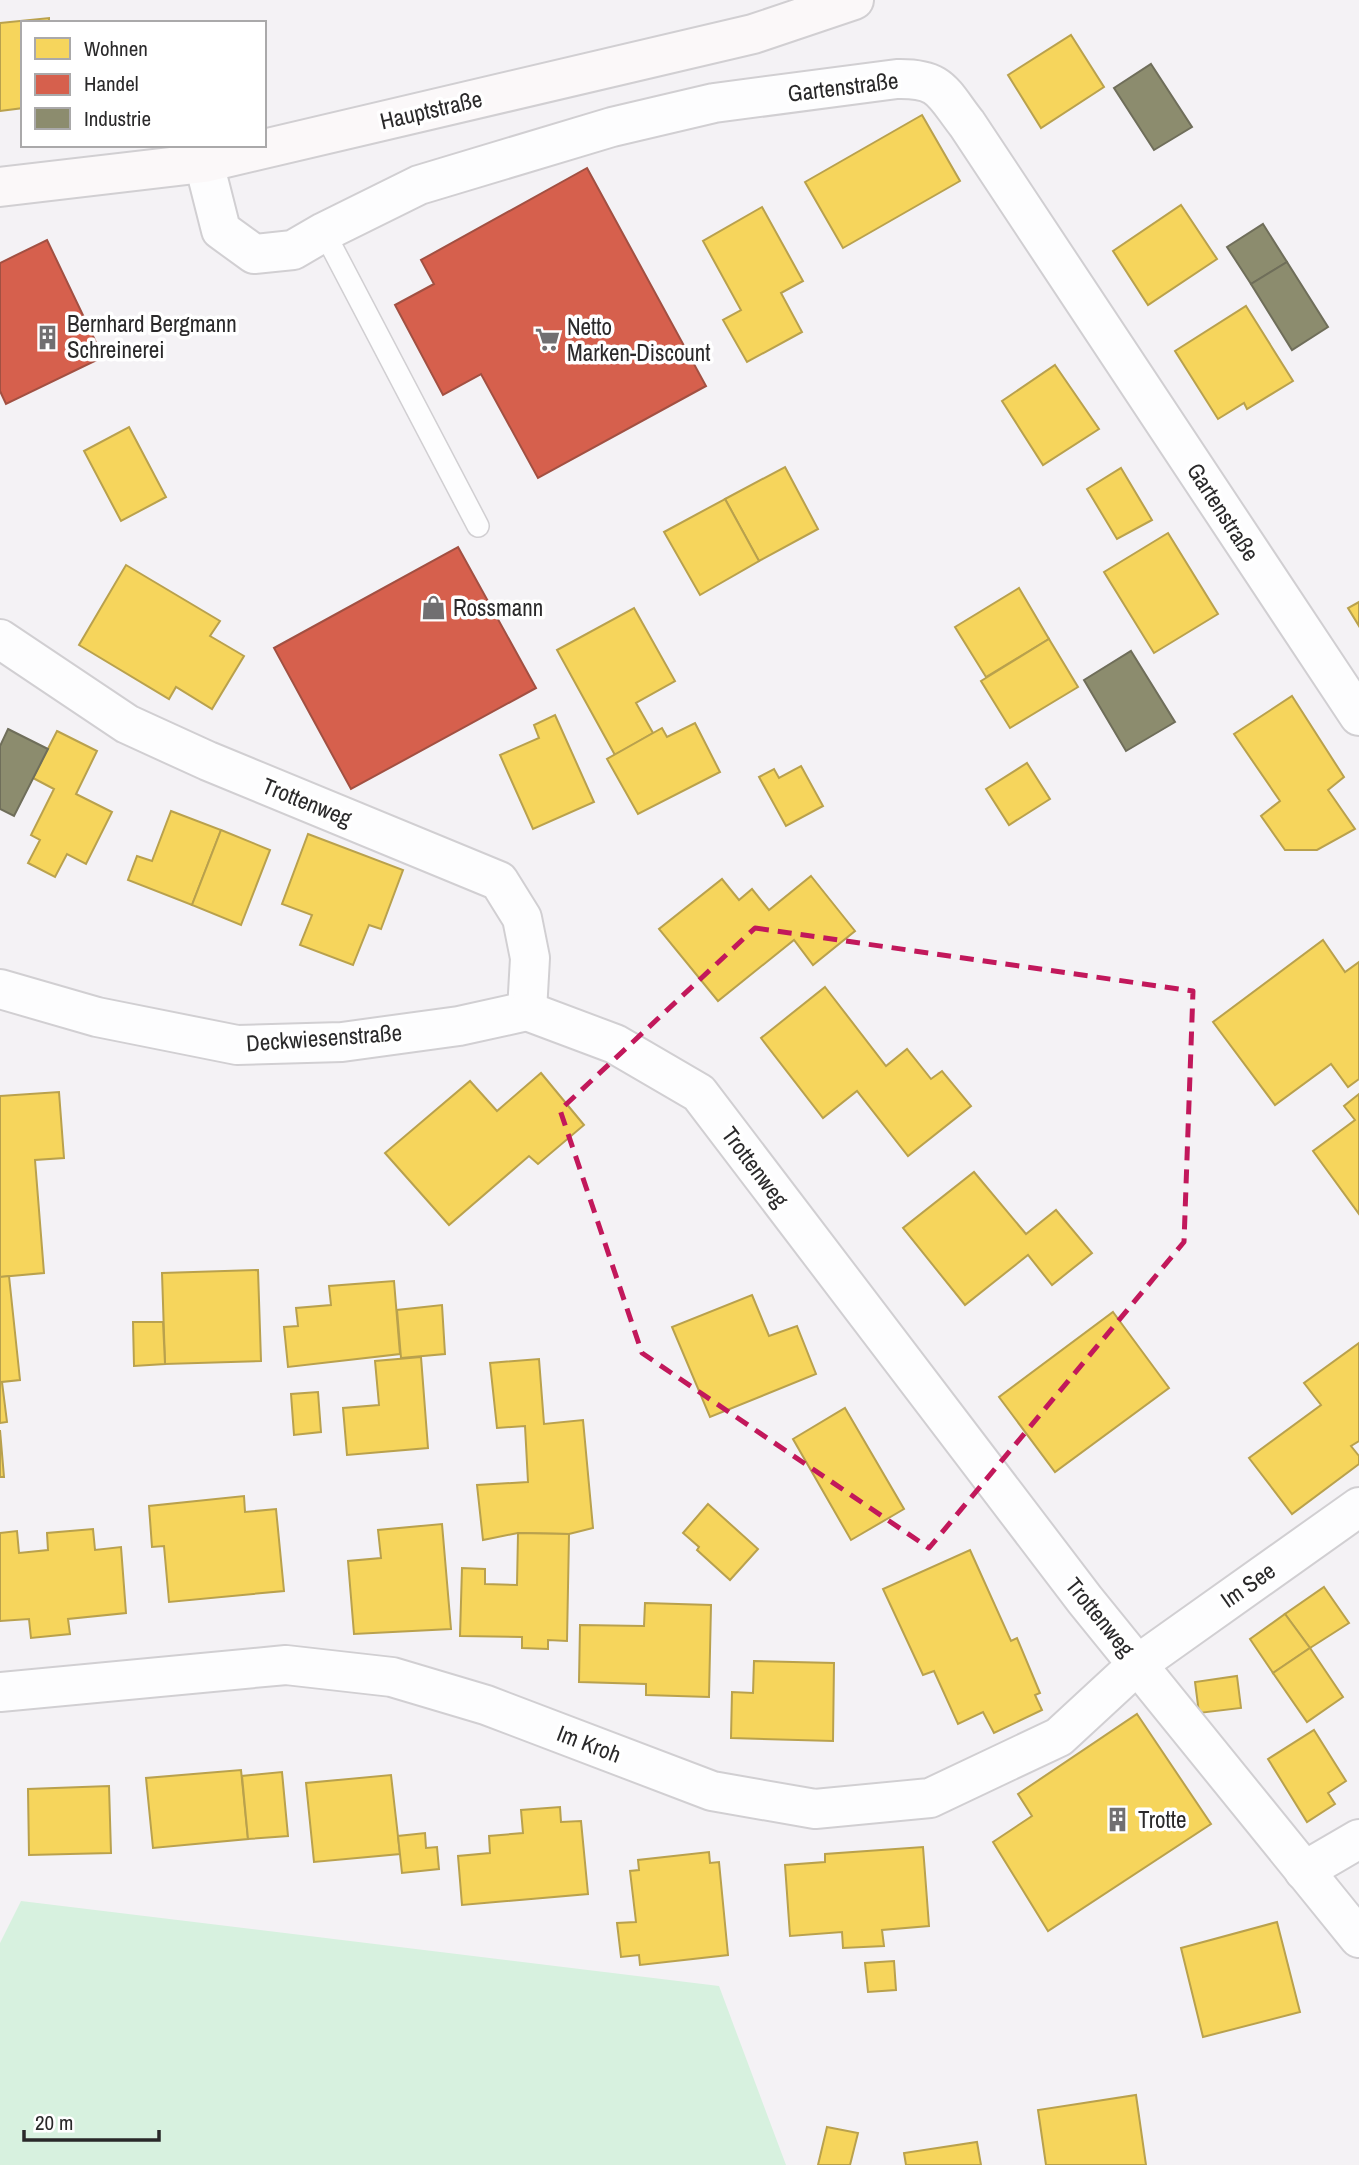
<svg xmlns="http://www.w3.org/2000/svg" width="1359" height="2165" font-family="'Archivo Narrow',sans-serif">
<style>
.green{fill:#d7f1df}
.homes{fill:#f6d55c;stroke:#b9a14d;stroke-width:2}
.shops{fill:#d6604d;stroke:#a25042;stroke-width:2}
.industry{fill:#8c8c6e;stroke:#6f6e5a;stroke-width:2}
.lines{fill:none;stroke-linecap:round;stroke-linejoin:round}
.service-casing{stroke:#d1cfd2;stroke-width:24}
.minor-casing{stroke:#d1cfd2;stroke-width:42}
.secondary-casing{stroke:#d1cfd2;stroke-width:42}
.service{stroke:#fdfdfe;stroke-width:21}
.minor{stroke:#fdfdfe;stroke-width:38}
.secondary{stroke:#fbf8f9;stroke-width:38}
.marked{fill:none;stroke:#c2185b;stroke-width:5;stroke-dasharray:14 9;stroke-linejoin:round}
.labels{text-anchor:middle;stroke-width:7;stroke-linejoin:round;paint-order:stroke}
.street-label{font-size:23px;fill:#2a292a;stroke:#fff}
.poi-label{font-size:23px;fill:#2a292a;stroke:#fff;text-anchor:start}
</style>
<rect width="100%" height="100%" fill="#f4f2f5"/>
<polygon class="green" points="21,1901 719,1986 786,2165 0,2165 0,1943"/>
<g class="homes">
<polygon points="49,18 49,23 23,23 23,108 0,111 0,23"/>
<polygon points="1071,35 1104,87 1041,128 1008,75"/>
<polygon points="922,115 960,181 843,248 805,182"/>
<polygon points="1181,205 1217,259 1148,305 1113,251"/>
<polygon points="762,207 803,281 781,293 802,332 747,362 723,320 741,310 703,241"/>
<polygon points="1246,306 1293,381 1247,409 1244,403 1218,419 1175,351"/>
<polygon points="1055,365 1099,429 1043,465 1002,401"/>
<polygon points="129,427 166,497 121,521 84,451"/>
<polygon points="785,467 818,529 759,561 725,499"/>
<polygon points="1121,468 1152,520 1117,539 1087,489"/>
<polygon points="725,499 759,561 700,595 664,532"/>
<polygon points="1168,533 1218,614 1154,653 1104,572"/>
<polygon points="126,565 220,621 210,636 244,656 212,709 176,687 169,699 79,645"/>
<polygon points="1019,588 1049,639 986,677 955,627"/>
<polygon points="1359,602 1359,626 1348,608"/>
<polygon points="634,608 675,681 636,703 653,733 615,755 557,650"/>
<polygon points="1049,639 1078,687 1010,728 981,681"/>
<polygon points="1292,696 1344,777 1328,790 1355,829 1317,850 1285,850 1261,816 1280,801 1234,734"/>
<polygon points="555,715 594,802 533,829 500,755 539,738 534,725"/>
<polygon points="695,723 720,772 638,814 607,759 662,728 667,737"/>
<polygon points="57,731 97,751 76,794 112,812 86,864 67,854 55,877 28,863 40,840 31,835 54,789 33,778"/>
<polygon points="1027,763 1050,799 1009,825 986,789"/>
<polygon points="801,766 823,806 786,826 759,777 774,769 779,778"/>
<polygon points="171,811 221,830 192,905 128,880 137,856 152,861"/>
<polygon points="221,830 270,850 241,925 192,905"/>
<polygon points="308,834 403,870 381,929 369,925 353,965 300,945 312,915 282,904"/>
<polygon points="811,876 855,931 813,965 794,940 718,1001 659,929 722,879 739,900 752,889 769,910"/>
<polygon points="1323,940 1345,972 1359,962 1359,1079 1348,1087 1331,1064 1275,1105 1213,1022"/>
<polygon points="825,987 886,1066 907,1049 931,1079 942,1071 971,1106 908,1156 857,1091 823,1118 761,1038"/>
<polygon points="541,1073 584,1125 538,1164 529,1156 449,1225 385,1153 470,1081 497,1111"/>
<polygon points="59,1092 64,1158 35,1160 44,1273 0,1277 0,1096"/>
<polygon points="1359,1094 1359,1214 1313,1151 1355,1120 1344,1106"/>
<polygon points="974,1172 1026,1234 1056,1210 1092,1253 1052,1285 1028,1255 965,1305 903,1228"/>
<polygon points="258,1270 261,1361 165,1364 162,1273"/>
<polygon points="9,1276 20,1380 2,1382 7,1422 0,1423 0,1277"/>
<polygon points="394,1281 400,1354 288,1367 284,1327 298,1326 296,1308 331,1305 329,1286"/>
<polygon points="752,1295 769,1336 797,1326 816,1374 710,1417 672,1327"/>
<polygon points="442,1305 445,1354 401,1358 397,1310"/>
<polygon points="1113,1312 1169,1388 1055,1472 999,1397"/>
<polygon points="133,1322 163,1322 165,1364 134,1366"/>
<polygon points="1359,1343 1359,1441 1351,1446 1359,1456 1359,1464 1292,1514 1249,1458 1321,1405 1304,1383"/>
<polygon points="421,1357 428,1448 347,1455 343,1408 379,1405 375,1361"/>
<polygon points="539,1359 544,1424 583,1420 593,1528 569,1534 518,1533 483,1540 477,1485 528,1482 525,1426 497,1428 490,1363"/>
<polygon points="318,1392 321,1432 294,1435 291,1394"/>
<polygon points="845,1408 904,1509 851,1540 793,1439"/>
<polygon points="0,1430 4,1477 0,1477"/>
<polygon points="244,1496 245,1512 276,1509 284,1591 169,1602 164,1546 152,1547 149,1506"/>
<polygon points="708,1504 758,1549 730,1580 697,1550 699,1547 683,1533"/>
<polygon points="442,1524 451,1629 354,1634 348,1561 381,1558 378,1530"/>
<polygon points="93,1529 95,1550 121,1547 126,1613 68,1619 70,1634 31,1638 29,1619 0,1621 0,1533 17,1531 19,1553 48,1550 47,1533"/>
<polygon points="518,1533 569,1534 567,1641 548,1640 548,1649 522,1648 522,1637 460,1636 462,1568 485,1569 485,1584 517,1585"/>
<polygon points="970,1550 1011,1641 1017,1638 1040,1693 1035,1695 1042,1710 994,1733 983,1712 958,1724 934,1671 923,1675 883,1589"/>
<polygon points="1324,1587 1349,1623 1310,1648 1285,1614"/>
<polygon points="645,1603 711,1605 709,1697 646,1695 646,1684 579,1682 580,1625 644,1626"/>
<polygon points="1285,1614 1310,1648 1273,1673 1250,1639"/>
<polygon points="1310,1648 1343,1697 1307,1722 1273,1673"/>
<polygon points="754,1661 834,1663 833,1741 731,1738 732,1692 753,1693"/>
<polygon points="1237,1676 1241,1708 1199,1713 1195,1682"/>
<polygon points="1137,1714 1211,1824 1048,1931 993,1842 1032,1816 1018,1794"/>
<polygon points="1314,1730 1346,1781 1328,1793 1335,1804 1307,1822 1268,1759"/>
<polygon points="241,1770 248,1839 153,1848 146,1778"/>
<polygon points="282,1772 288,1836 248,1839 242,1776"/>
<polygon points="391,1775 400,1854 314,1862 306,1783"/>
<polygon points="109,1786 111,1853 29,1855 28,1789"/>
<polygon points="560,1807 561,1822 581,1821 588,1894 462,1905 458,1856 490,1853 489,1836 523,1833 521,1810"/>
<polygon points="425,1833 426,1848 437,1847 439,1869 402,1873 398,1836"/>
<polygon points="923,1847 929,1926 882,1930 884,1946 843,1948 842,1932 790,1936 785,1865 825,1862 825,1854"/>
<polygon points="709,1852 710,1863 719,1862 728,1955 640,1965 639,1955 621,1957 617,1923 636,1922 630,1871 639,1870 638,1860"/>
<polygon points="1277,1922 1300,2012 1203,2037 1181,1948"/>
<polygon points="894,1961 896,1990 868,1992 865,1963"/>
<polygon points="1136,2095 1146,2165 1046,2165 1038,2110"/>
<polygon points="827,2127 858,2133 850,2165 818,2165"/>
<polygon points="977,2142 981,2165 906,2165 904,2153"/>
</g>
<g class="shops">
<polygon points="587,168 706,386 538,478 481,374 443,395 395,305 434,284 421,260"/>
<polygon points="47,240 103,357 6,404 0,391 0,263"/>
<polygon points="458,547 536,688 351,789 274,648"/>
</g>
<g class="industry">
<polygon points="1151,64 1192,127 1154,150 1114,88"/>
<polygon points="1263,224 1287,262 1251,284 1227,247"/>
<polygon points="1287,262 1328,327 1292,350 1251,284"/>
<polygon points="1131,651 1175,722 1126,751 1084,680"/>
<polygon points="8,729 48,749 14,816 0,809 0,746"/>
</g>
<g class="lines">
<defs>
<polyline id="service" points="324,232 478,526"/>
<g id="minor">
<path d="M204,163L221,230L254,254L293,250L324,232L419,185L612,127L714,103L897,79C941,78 942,92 967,124L1359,716"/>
<polyline points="0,639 127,724 208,761 499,881 522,918 530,958 527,1011"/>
<polyline points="0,989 97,1017 237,1045 342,1042 459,1026 527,1011"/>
<polyline points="527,1011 615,1044 699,1093 1085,1600 1359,1938"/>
<polyline points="0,1692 286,1665 392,1677 486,1705 712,1791 815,1809 930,1798 1059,1737 1138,1664 1359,1507"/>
<polyline points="1304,1871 1359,1839"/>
</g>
<polyline id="secondary" points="0,187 204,163 753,34 854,0"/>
</defs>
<use href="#service" class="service-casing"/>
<use href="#minor" class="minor-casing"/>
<use href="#secondary" class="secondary-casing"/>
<use href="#service" class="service"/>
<use href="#minor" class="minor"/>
<use href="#secondary" class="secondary"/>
</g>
<path class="marked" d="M755,928L1193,991L1184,1242L929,1548L642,1353L560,1110Z"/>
<defs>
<symbol id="building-bare" viewBox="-9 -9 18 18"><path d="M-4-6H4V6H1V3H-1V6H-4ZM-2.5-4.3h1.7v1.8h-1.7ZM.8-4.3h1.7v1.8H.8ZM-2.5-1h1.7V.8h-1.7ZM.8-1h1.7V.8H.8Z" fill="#716f71" stroke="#fff" stroke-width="2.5" paint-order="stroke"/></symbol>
<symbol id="supermarket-bare" viewBox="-9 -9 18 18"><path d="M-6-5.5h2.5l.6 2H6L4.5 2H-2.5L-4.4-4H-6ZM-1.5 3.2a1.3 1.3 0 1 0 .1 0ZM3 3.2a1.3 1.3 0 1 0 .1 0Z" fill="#716f71" stroke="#fff" stroke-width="2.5" paint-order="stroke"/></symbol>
<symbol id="shop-bare" viewBox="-9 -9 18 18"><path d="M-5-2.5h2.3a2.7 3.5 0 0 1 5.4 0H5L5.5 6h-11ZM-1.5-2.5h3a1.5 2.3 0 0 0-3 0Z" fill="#716f71" stroke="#fff" stroke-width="2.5" paint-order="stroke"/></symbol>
</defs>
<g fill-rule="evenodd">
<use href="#building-bare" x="30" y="320" width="35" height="35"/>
<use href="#supermarket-bare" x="530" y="322" width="35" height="35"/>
<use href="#shop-bare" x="416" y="590" width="35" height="35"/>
<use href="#building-bare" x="1100" y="1802" width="35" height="35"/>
</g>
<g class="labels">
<g class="street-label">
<text transform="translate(843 87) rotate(-7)" y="8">Gartenstraße</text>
<text transform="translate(431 110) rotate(-13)" y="8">Hauptstraße</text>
<text transform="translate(1223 512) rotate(57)" y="8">Gartenstraße</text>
<text transform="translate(307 802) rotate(22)" y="8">Trottenweg</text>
<text transform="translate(324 1038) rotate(-4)" y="8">Deckwiesenstraße</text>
<text transform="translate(755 1167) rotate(53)" y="8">Trottenweg</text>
<text transform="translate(1248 1585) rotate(-35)" y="8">Im See</text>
<text transform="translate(1100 1617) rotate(51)" y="8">Trottenweg</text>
<text transform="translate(589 1744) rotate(21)" y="8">Im Kroh</text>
</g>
<g class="poi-label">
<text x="67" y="332">Bernhard Bergmann<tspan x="67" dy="26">Schreinerei</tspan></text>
<text x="567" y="335">Netto<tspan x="567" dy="26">Marken-Discount</tspan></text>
<text x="453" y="616">Rossmann</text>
<text x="1138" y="1828">Trotte</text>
</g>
</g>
<rect x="21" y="21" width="245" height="126" fill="#ffffff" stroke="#aaa9aa" stroke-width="2"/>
<rect x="35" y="38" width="35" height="21" fill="#f6d55c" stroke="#aaa9aa" stroke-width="2"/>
<text x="84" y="56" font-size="21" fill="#2a292a">Wohnen</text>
<rect x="35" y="74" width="35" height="21" fill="#d6604d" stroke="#aaa9aa" stroke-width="2"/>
<text x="84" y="91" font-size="21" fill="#2a292a">Handel</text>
<rect x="35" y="108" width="35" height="21" fill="#8c8c6e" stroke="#aaa9aa" stroke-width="2"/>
<text x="84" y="126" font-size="21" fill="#2a292a">Industrie</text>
<path d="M24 2130v10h135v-10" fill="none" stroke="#2a292a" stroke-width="3.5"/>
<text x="35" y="2130" font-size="21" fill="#2a292a" stroke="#ffffff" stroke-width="5" paint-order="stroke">20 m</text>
</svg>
